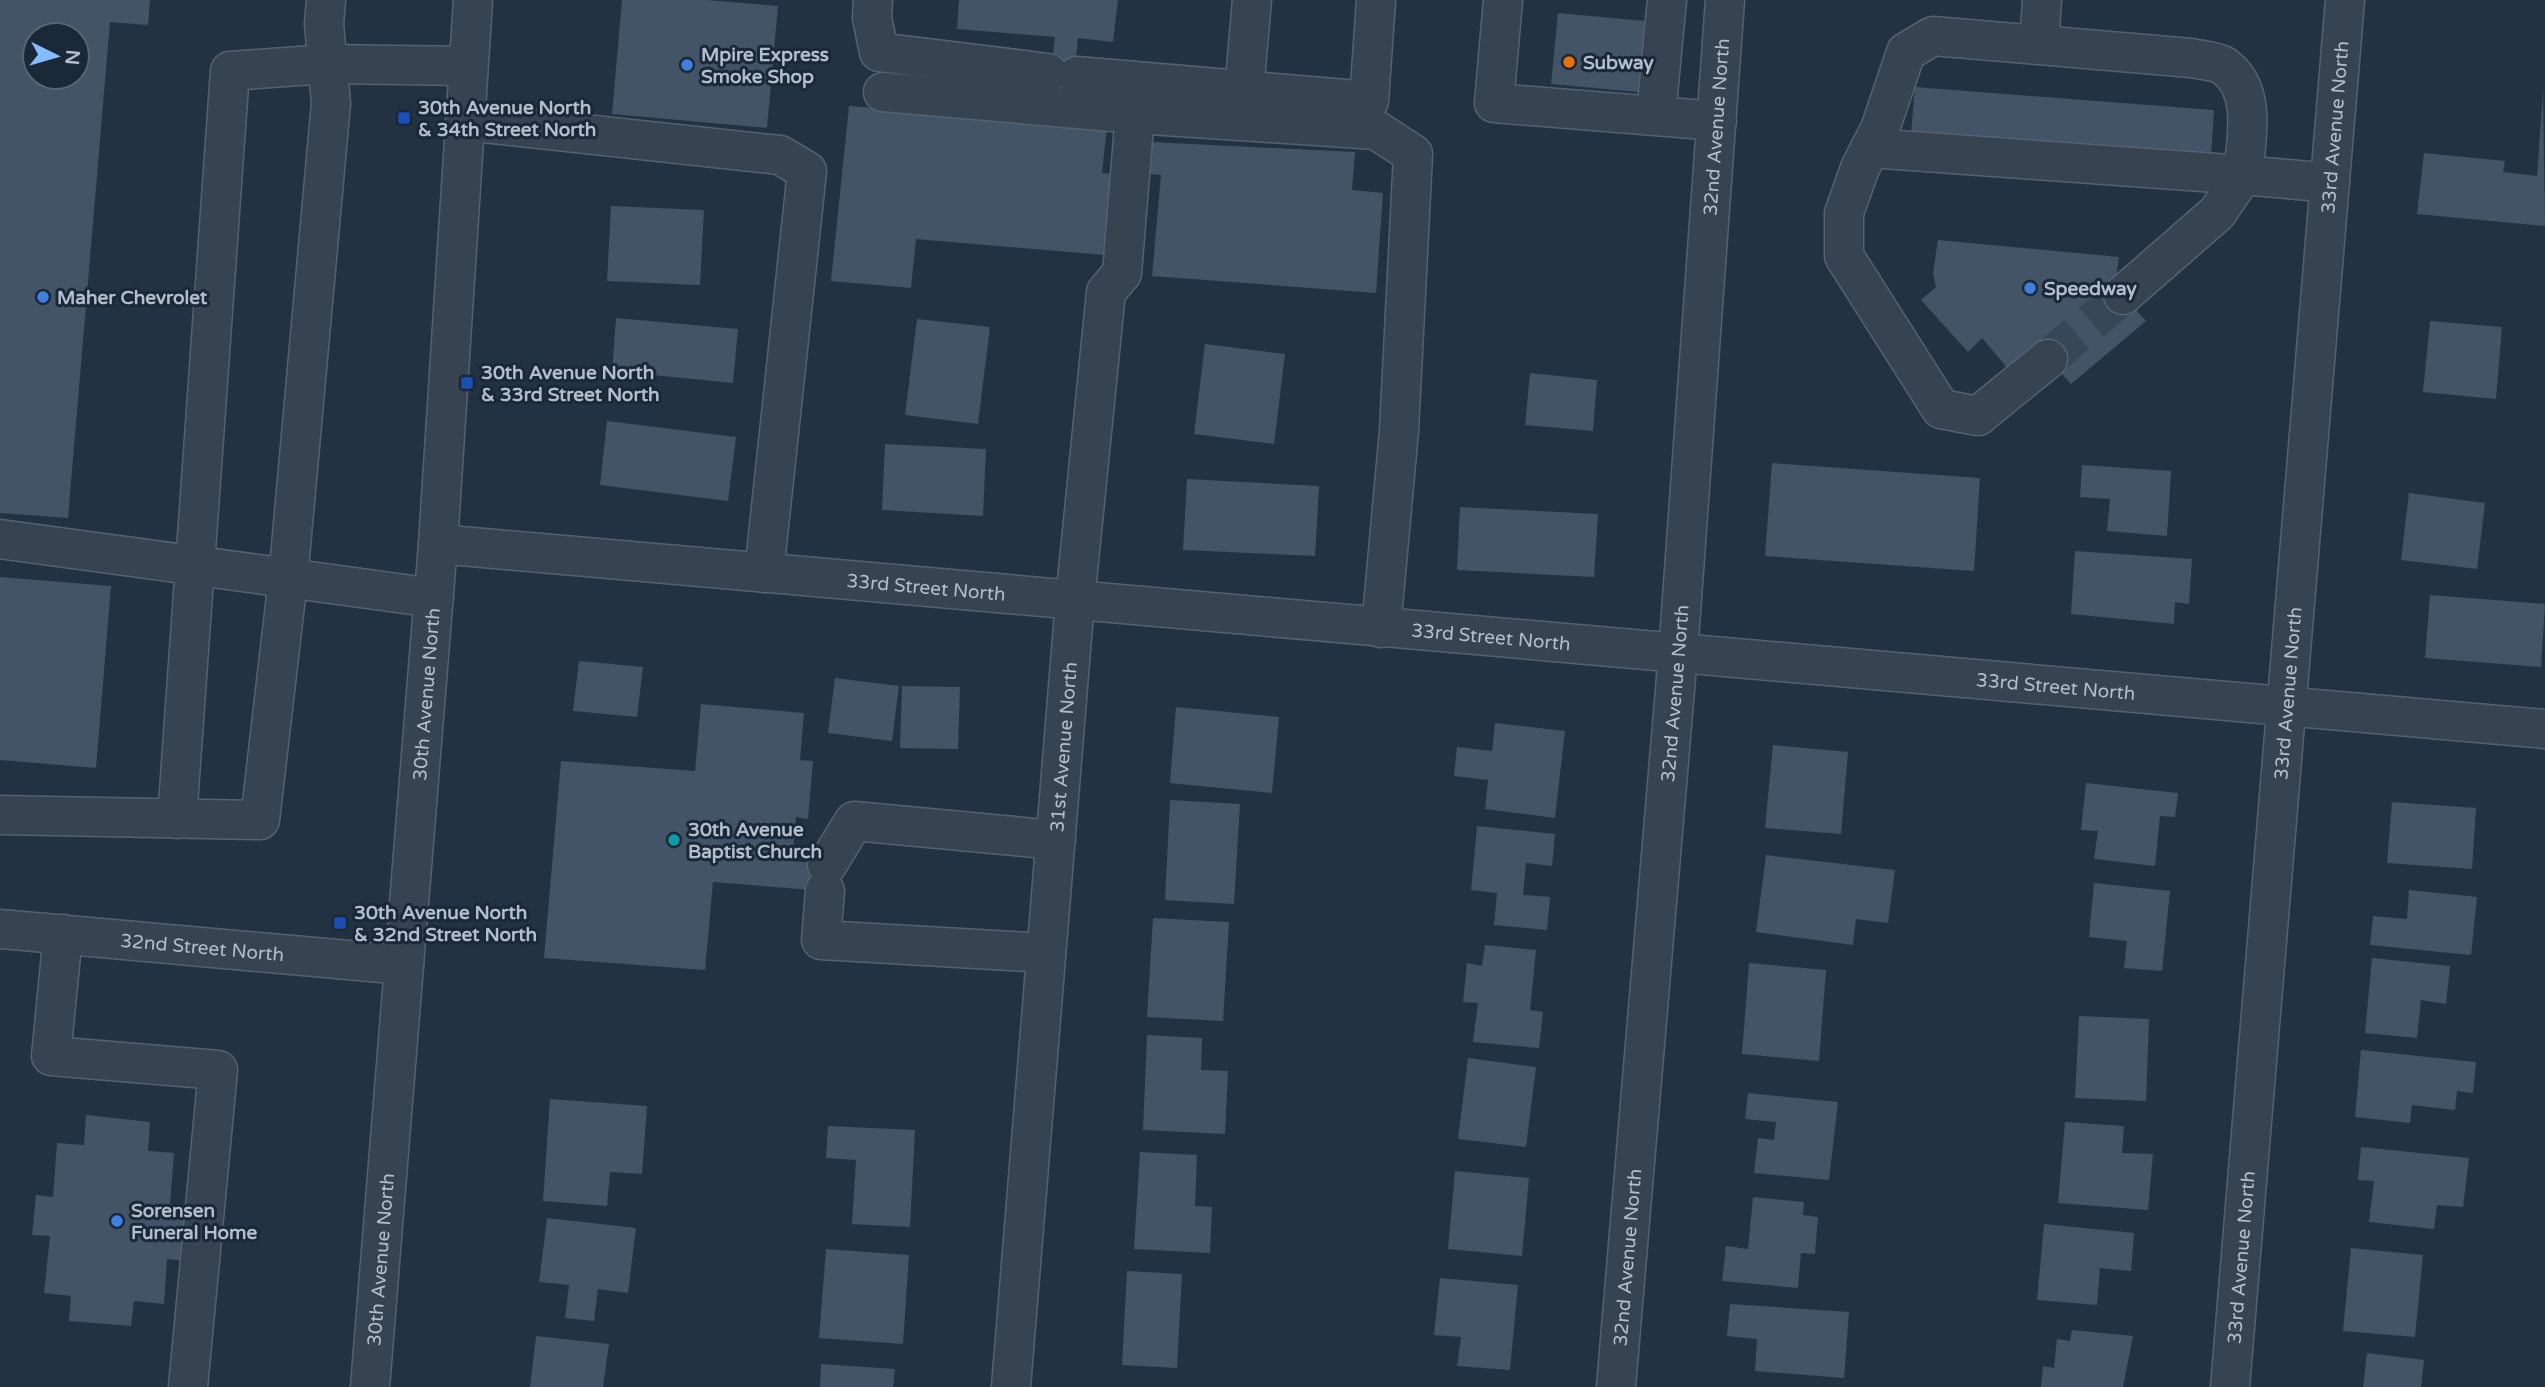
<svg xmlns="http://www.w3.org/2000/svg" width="2545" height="1387" font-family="'Varela Round',sans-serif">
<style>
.building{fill:#435466;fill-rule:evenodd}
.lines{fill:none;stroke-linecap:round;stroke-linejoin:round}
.minor-tunnel{stroke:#384757;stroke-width:38;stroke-dasharray:38 19;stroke-linecap:butt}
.minor-casing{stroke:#55616f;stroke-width:41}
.minor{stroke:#374351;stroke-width:38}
.food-dot{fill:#e8710a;stroke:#1b2837;stroke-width:2.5}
.shop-dot{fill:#3f7fe0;stroke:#1b2837;stroke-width:2.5}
.transit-dot{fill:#1a4fb4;stroke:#1b2837;stroke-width:2.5}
.culture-dot{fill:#0f9aa8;stroke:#1b2837;stroke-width:2.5}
.labels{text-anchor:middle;stroke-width:6;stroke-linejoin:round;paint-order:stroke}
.poi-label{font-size:19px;font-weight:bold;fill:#b3becc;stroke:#1b2837;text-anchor:start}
.street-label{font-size:19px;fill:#b3becc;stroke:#1b2837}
</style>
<rect width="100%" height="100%" fill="#223242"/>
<g class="building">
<path d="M0,0H150L148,25L110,22L68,518L0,513ZM35,35H77V77H35Z"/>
<polygon points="622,0 707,0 778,6 767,128 612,114"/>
<polygon points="959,0 1118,0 1113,42 1078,38 1074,76 1051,73 1055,37 957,29"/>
<polygon points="1558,13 1645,21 1638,92 1551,84"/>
<polygon points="1915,87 2214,110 2211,157 1911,134"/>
<polygon points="2543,90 2545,226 2417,214 2424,153 2505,161 2503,172 2537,176"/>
<polygon points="849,106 1107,127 1102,173 1113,174 1105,255 916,239 911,288 831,281"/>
<polygon points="1150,142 1355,152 1352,190 1383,193 1376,293 1152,276 1161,175 1147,174"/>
<polygon points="611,206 704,210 700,285 607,281"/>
<polygon points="1938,240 2119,257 2115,286 2146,321 2071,384 2048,359 2009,370 1982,338 1968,352 1921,300 1936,287 1933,273"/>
<polygon points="616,318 738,329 733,383 612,371"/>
<polygon points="917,319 990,327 978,424 905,415"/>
<polygon points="2430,321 2502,327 2496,399 2423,392"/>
<polygon points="1205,344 1285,354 1274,444 1194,434"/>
<polygon points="1530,373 1597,380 1593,431 1525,425"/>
<polygon points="607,421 736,437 728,501 600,485"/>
<polygon points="885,444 986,449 983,516 882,510"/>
<polygon points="1772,463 1980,478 1974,571 1765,556"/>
<polygon points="2082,465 2171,471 2167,536 2107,531 2110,499 2080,497"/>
<polygon points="1187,479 1319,486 1315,556 1183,550"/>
<polygon points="2409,493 2485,503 2477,569 2401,560"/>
<polygon points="1460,507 1598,514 1594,577 1457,570"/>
<polygon points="2075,551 2192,559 2189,604 2175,602 2174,624 2071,614"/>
<polygon points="0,577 111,586 96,768 0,760"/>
<polygon points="2430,595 2545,604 2541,667 2425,658"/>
<polygon points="579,661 643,667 637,717 573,711"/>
<polygon points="835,678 899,686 892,741 828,733"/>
<polygon points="902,686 960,687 958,749 900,748"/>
<polygon points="701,704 804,713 800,760 813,761 808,819 796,817 792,861 840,866 837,892 713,882 705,970 544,958 561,761 695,771"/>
<polygon points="1176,707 1279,717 1272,793 1170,783"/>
<polygon points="1495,723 1565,731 1555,818 1485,809 1488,780 1454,776 1457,747 1492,751"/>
<polygon points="1773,745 1848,752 1841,834 1765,828"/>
<polygon points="2086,783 2178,793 2175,817 2160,816 2155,866 2094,859 2098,831 2081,830"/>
<polygon points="1170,800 1240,804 1234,904 1165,900"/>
<polygon points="2392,802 2476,808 2472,869 2387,863"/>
<polygon points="1477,826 1555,834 1552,866 1526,863 1523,895 1550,897 1547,930 1494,925 1497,893 1471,890"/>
<polygon points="1766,855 1895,870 1888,923 1856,919 1853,945 1756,932"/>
<polygon points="2094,883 2170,891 2162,971 2124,968 2127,941 2089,937"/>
<polygon points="2409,890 2477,897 2471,955 2370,945 2373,916 2407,919"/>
<polygon points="1153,918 1229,922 1223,1021 1147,1017"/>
<polygon points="1485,945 1536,950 1530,1010 1543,1012 1539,1048 1473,1042 1478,1003 1463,1002 1467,963 1482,966"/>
<polygon points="2372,958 2450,966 2446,1004 2421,1000 2417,1038 2365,1033"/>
<polygon points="1749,963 1826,970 1819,1061 1742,1054"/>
<polygon points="2079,1016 2149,1019 2146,1101 2075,1098"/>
<polygon points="1147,1035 1202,1038 1201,1070 1228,1071 1225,1134 1143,1130"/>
<polygon points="2361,1050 2476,1062 2473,1093 2457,1091 2455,1110 2412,1105 2410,1123 2355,1117"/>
<polygon points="1468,1058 1536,1067 1526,1147 1458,1139"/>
<polygon points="1748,1093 1838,1102 1829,1180 1754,1173 1758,1138 1774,1140 1776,1122 1745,1119"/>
<polygon points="550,1099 647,1106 642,1174 610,1172 607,1206 543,1201"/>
<polygon points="86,1115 150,1122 148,1151 174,1153 170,1204 202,1207 197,1262 167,1259 164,1304 134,1301 131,1326 69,1321 71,1296 44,1293 50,1236 32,1235 36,1195 53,1197 57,1143 84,1145"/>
<polygon points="2065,1122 2124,1126 2122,1153 2153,1154 2148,1210 2058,1203"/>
<polygon points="828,1126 915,1130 910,1227 852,1224 856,1160 826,1158"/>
<polygon points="2361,1147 2469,1158 2463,1207 2437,1205 2434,1229 2369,1222 2374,1181 2358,1180"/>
<polygon points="1140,1152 1197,1155 1195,1206 1212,1207 1210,1253 1134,1249"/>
<polygon points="1455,1171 1529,1178 1522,1256 1448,1249"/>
<polygon points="1753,1197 1804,1202 1803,1215 1818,1217 1815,1254 1801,1253 1798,1288 1722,1281 1726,1246 1748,1249"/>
<polygon points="547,1218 636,1228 628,1293 598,1289 594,1321 565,1318 569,1285 539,1282"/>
<polygon points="2044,1224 2134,1233 2131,1271 2100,1268 2097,1305 2037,1300"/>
<polygon points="2351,1248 2423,1255 2415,1337 2343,1331"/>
<polygon points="826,1249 909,1255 903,1344 819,1338"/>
<polygon points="1127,1271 1182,1274 1177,1368 1122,1365"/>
<polygon points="1440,1278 1518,1285 1510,1370 1457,1366 1461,1337 1434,1335"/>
<polygon points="1730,1304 1849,1312 1844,1378 1755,1371 1757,1339 1727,1336"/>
<polygon points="2072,1330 2133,1336 2123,1387 2041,1387 2043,1366 2054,1368 2057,1339 2070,1341"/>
<polygon points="536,1336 609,1344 603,1387 530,1387"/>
<polygon points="2367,1353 2424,1360 2421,1387 2363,1387"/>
<polygon points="821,1364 895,1369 893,1387 820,1387"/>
</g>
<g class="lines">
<polyline class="minor-tunnel" points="2048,359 2123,295"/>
<defs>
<g id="minor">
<polyline points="873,0 872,18 879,52 1048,73"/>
<polyline points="1503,0 1494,103 1717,121"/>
<polyline points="2039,45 2042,0"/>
<polyline points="1077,76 1369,101 1376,0"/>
<polyline points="1244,91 1252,0"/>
<polyline points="883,92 1135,114 1376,130 1413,154 1399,431 1381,628"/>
<polyline points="1656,115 1667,0"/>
<polyline points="465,121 780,155 807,171 764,573"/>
<polyline points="1870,148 2243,175"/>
<polyline points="2123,295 2217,213 2243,175"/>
<path d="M2048,359L1978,416L1941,409L1844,256V213L1860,168L1880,129L1906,52L1933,36L2191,58C2200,60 2216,61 2224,66C2258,90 2246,140 2243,175L2330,183"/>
<polyline points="0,539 434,598"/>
<path id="s1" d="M438,544L2545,729"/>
<polyline points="0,815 260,820 288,579 331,103 324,24 326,0"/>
<polyline points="177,819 230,71 327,64 468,66"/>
<polyline points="827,865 854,821 1056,840"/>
<polyline points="825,891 821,940 1046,953"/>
<path id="s2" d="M0,929L404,965"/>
<polyline points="63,934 51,1056 218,1070 188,1387"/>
<path id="s3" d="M370,1387L438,544L473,0"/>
<path id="s4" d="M1011,1387L1075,601L1106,292L1122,273L1135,114"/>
<path id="s5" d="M1616,1387L1678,654L1725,0"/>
<path id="s6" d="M2230,1387L2345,0"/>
</g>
</defs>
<use href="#minor" class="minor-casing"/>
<use href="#minor" class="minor"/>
</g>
<circle class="food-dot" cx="1569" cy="62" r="7"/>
<g class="shop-dot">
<circle cx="687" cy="65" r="7"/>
<circle cx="2030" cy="288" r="7"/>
<circle cx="43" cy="297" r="7"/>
<circle cx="117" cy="1221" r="7"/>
</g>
<g class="transit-dot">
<rect x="397" y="111" width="14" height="14" rx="3.5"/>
<rect x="460" y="376" width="14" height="14" rx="3.5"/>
<rect x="333" y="916" width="14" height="14" rx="3.5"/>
</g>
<circle class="culture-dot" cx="674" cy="840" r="7"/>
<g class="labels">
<g class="poi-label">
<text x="701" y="61">Mpire Express<tspan x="701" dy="22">Smoke Shop</tspan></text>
<text x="1583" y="69">Subway</text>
<text x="418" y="114">30th Avenue North<tspan x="418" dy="22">&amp; 34th Street North</tspan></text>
<text x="2044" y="295">Speedway</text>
<text x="57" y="304">Maher Chevrolet</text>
<text x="481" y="379">30th Avenue North<tspan x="481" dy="22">&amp; 33rd Street North</tspan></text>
<text x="688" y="836">30th Avenue<tspan x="688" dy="22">Baptist Church</tspan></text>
<text x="354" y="919">30th Avenue North<tspan x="354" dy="22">&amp; 32nd Street North</tspan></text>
<text x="131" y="1217">Sorensen<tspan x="131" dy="22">Funeral Home</tspan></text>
</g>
<g class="street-label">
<text dy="7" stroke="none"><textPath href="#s5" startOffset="1264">32nd Avenue North</textPath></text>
<text dy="7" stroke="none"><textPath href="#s6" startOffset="1264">33rd Avenue North</textPath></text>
<text dy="7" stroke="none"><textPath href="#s1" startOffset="490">33rd Street North</textPath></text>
<text dy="7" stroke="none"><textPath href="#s1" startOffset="1057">33rd Street North</textPath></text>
<text dy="7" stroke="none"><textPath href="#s1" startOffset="1624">33rd Street North</textPath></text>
<text dy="7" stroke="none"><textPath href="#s3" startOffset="695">30th Avenue North</textPath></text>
<text dy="7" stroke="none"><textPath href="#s5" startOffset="696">32nd Avenue North</textPath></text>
<text dy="7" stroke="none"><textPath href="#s6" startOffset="696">33rd Avenue North</textPath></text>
<text dy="7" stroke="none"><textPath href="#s4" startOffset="642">31st Avenue North</textPath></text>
<text dy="7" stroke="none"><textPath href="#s2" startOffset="203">32nd Street North</textPath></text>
<text dy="7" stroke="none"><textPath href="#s3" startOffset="128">30th Avenue North</textPath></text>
<text dy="7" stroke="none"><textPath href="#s5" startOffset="130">32nd Avenue North</textPath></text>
<text dy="7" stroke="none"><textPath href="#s6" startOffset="130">33rd Avenue North</textPath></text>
</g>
</g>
<g transform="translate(56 56) rotate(95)"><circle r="33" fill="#1b2837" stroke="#586473" stroke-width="2"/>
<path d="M0-5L12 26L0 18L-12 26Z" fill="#85bbff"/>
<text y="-10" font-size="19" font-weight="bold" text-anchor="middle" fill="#b3becc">N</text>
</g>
</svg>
